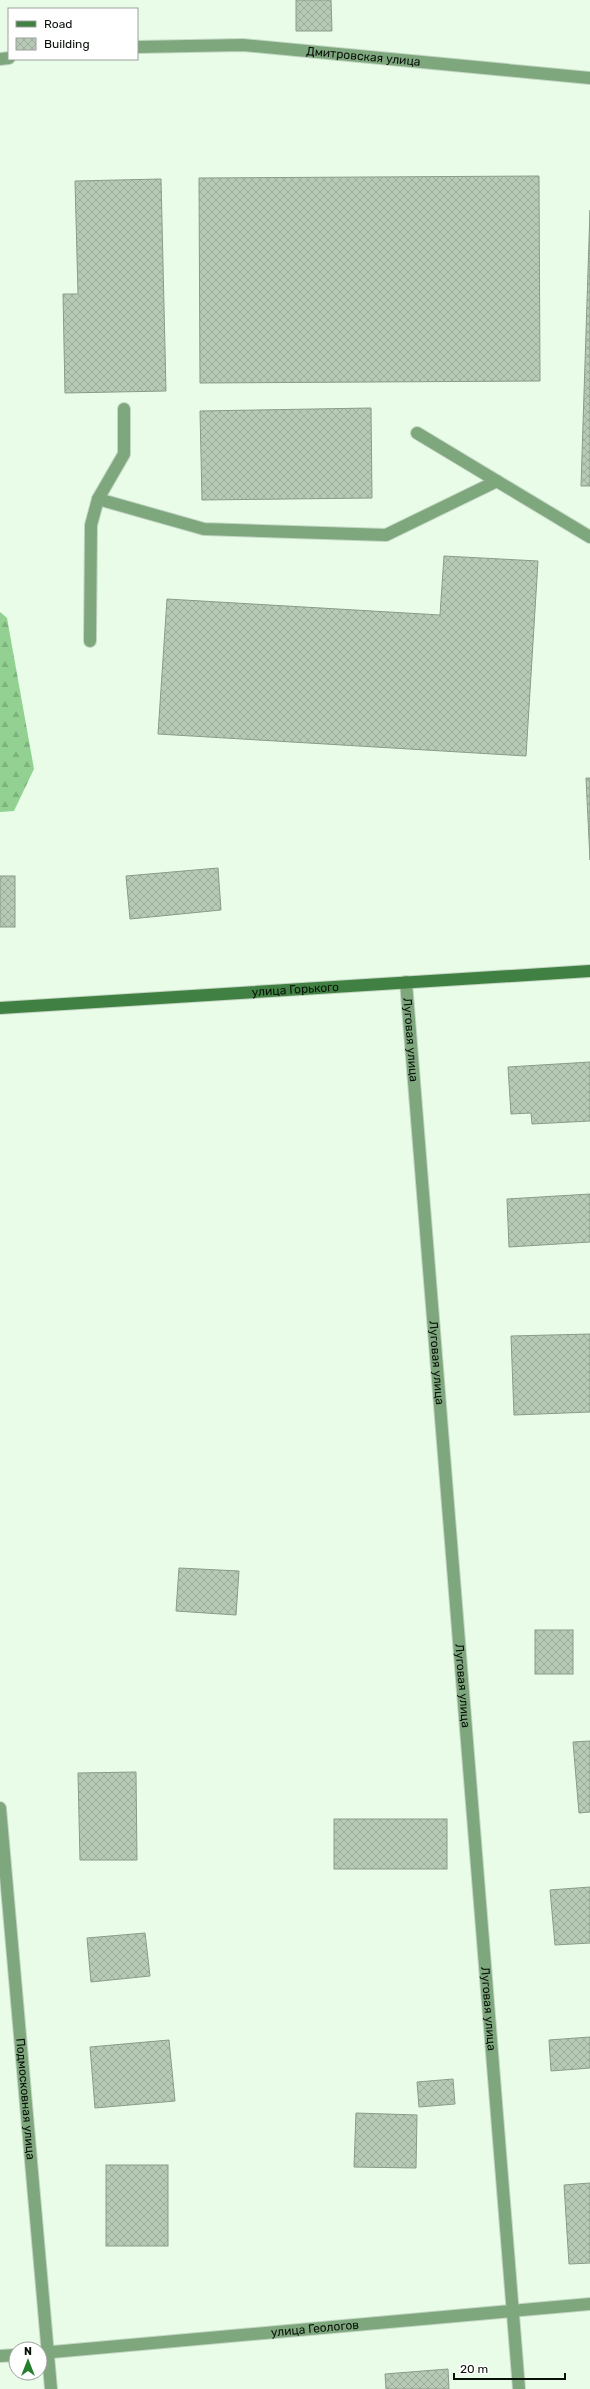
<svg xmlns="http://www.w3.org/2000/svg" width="590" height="2389" font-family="Rubik,sans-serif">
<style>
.forest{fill:url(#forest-firs)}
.building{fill:url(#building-cross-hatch);stroke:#8a9c89}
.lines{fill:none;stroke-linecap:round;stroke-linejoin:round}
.lane-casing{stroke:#c4d6c4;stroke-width:14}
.street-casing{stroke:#c4d6c4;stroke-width:14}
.secondary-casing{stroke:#c4d6c4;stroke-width:14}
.lane{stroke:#7ea77d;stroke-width:12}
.street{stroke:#7ea77d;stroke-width:12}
.secondary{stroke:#408042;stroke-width:12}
.labels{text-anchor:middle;stroke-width:3;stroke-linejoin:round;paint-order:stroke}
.street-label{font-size:12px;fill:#091009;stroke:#fff}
</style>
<defs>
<pattern id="forest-firs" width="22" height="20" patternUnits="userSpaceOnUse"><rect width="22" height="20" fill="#92d192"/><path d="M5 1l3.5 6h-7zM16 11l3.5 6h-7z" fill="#7db27d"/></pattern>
<pattern id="building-cross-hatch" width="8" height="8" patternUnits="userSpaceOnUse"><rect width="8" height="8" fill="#b7cab6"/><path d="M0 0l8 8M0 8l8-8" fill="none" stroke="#9cac9b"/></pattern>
</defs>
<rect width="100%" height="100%" fill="#e8fce8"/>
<polygon class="forest" points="0,612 7,618 34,769 14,811 0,812"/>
<g class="building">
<polygon points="296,0 331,0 332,31 296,31"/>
<polygon points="539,176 540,381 200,383 199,178"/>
<polygon points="161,179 166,391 65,393 63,294 78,294 75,181"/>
<polygon points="590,210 590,486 581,486"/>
<polygon points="371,408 372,498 202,500 200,411"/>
<polygon points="444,556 538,561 526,756 158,734 167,599 440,615"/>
<polygon points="586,778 590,778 590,860"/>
<polygon points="218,868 221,910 130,919 126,876"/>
<rect x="0" y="876" width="15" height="51"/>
<polygon points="590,1062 590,1121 532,1124 531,1113 511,1114 508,1067"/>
<polygon points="590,1194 590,1242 509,1247 507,1199"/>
<polygon points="590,1334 590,1412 514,1415 511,1336"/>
<polygon points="179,1568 239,1571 236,1615 176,1611"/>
<rect x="535" y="1630" width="38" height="44"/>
<polygon points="590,1741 590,1812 579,1813 573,1742"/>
<polygon points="136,1772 137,1860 80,1860 78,1773"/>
<rect x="334" y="1819" width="113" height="50"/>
<polygon points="590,1887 590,1943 555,1945 550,1890"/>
<polygon points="145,1933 150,1976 91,1982 87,1938"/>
<polygon points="590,2037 590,2068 551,2071 549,2040"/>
<polygon points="169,2040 175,2101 95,2108 90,2047"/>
<polygon points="453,2079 455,2104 419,2107 417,2082"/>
<polygon points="356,2113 417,2115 416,2168 354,2167"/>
<rect x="106" y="2165" width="62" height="81"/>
<polygon points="590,2183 590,2263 569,2264 564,2185"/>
<polygon points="448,2369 449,2389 386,2389 385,2374"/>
</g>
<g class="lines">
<defs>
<g id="lane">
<polyline points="417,433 590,537"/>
<polyline points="98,499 204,529 386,535 497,481"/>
<polyline points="90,641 91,525 98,499 124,454 124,409"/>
</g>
<g id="street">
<path id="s1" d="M137,47L243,45L590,78"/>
<polyline points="0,59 9,58"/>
<path id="s2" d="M406,982L519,2389"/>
<path id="s3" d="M0,1808L51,2389"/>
<path id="s4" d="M41,2353L590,2304"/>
<polyline points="0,2356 16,2355"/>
</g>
<g id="secondary">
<path id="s5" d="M0,1008L590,971"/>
</g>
</defs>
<use href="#lane" class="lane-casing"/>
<use href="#street" class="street-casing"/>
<use href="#secondary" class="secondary-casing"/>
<use href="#lane" class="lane"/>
<use href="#street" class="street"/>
<use href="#secondary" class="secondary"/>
</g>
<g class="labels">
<g class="street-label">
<text dy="4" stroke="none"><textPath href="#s1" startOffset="227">Дмитровская улица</textPath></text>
<text dy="4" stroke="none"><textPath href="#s5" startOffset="296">улица Горького</textPath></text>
<text dy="4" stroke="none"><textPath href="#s2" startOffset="58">Луговая улица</textPath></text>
<text dy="4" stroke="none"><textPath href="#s2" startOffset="382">Луговая улица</textPath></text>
<text dy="4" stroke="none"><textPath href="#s2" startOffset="706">Луговая улица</textPath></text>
<text dy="4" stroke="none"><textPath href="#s2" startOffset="1030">Луговая улица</textPath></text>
<text dy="4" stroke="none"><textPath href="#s3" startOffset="292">Подмосковная улица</textPath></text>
<text dy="4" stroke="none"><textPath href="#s4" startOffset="275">улица Геологов</textPath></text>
</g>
</g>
<rect x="8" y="8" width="130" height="52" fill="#ffffff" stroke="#9d9f9d"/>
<rect x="16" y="21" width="20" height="6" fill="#408042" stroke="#9d9f9d"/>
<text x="44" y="28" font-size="12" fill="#091009">Road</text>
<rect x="16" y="38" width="20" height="12" fill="url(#building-cross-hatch)" stroke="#9d9f9d"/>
<text x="44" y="48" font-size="12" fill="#091009">Building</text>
<g transform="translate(28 2361)"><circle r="19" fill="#ffffff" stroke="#9d9f9d"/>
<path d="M0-3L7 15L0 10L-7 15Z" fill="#257e2c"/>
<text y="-6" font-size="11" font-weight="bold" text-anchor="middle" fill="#091009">N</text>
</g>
<path d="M454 2373v6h111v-6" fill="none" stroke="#091009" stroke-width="2"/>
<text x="460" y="2373" font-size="12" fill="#091009" stroke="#ffffff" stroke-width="3" paint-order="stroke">20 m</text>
</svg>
